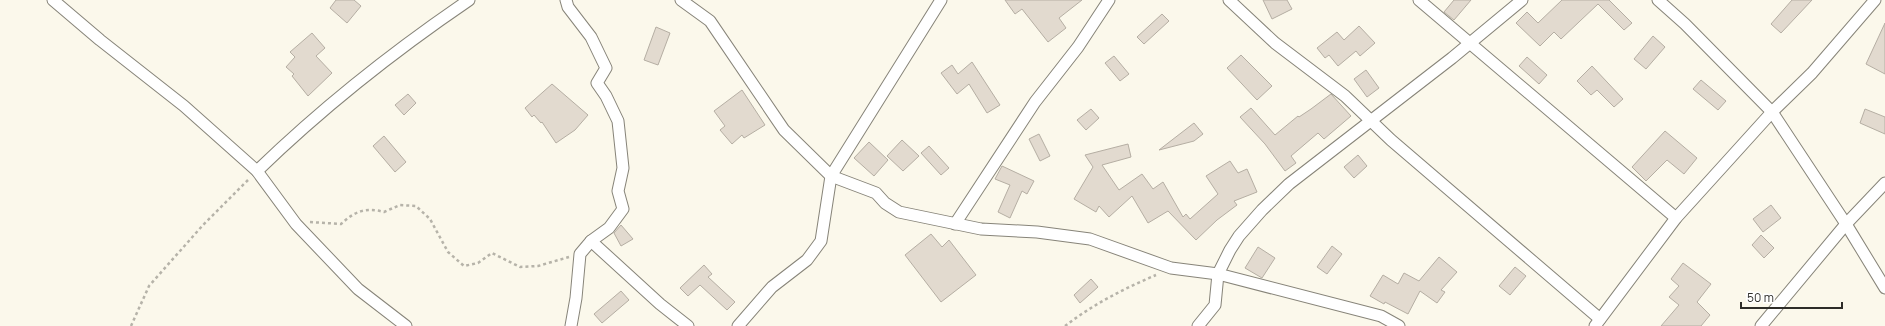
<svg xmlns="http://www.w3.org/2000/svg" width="1885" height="326" font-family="Manrope,sans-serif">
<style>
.building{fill:#e2dacf;stroke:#b5aea3}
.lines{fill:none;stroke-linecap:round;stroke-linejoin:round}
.minor-casing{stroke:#878479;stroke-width:13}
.path{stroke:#b6b3a9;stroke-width:2.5;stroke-dasharray:3 3;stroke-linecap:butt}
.minor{stroke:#fff;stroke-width:11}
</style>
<rect width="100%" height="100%" fill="#fbf8eb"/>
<g class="building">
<polygon points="336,0 354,0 361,6 347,23 330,8"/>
<polygon points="1005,0 1082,0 1059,18 1066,28 1048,42 1022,9 1015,14"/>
<polygon points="1263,0 1287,0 1292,9 1272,19"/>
<polygon points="1454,0 1471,0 1454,20 1444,12"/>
<polygon points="1562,0 1609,0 1632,23 1624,30 1598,4 1561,39 1554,32 1540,46 1516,23 1527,12 1538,23"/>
<polygon points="1792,0 1812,0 1781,33 1771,24"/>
<polygon points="1162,14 1169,21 1144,44 1137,37"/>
<polygon points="1885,23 1885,74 1866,64"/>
<polygon points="1359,26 1375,43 1360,56 1356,51 1338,66 1329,55 1325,58 1317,48 1337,32 1344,40"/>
<polygon points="656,27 670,33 658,65 644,60"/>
<polygon points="312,33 325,48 316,56 332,73 308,96 292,76 294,74 286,67 295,57 290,52"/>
<polygon points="1653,36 1665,47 1646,69 1634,59"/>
<polygon points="1241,55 1272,86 1257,100 1227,68"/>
<polygon points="1114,56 1129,74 1120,81 1105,63"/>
<polygon points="1527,57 1547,75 1539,84 1519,66"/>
<polygon points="972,62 1000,105 987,113 969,84 957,94 941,73 952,65 958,74"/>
<polygon points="1592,66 1623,99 1614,107 1597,90 1591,95 1577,81"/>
<polygon points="1366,70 1379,88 1367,97 1354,79"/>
<polygon points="1701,80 1726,101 1718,110 1693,89"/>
<polygon points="552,84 588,115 575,130 556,143 542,122 541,123 534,115 532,117 525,108"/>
<polygon points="742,90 765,125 744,138 742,135 732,144 720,130 725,126 714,111"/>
<polygon points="408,94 416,103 404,115 395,105"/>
<polygon points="1331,94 1351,116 1324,139 1318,133 1291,156 1296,163 1285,171 1265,144 1240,117 1251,108 1275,135 1298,116 1299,117 1311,109"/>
<polygon points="1091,109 1099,118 1086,130 1077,120"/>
<polygon points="1865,109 1885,117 1885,134 1860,123"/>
<polygon points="1194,123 1203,134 1194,141 1159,150"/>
<polygon points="1665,131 1697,158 1684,174 1667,160 1646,181 1632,167"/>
<polygon points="1039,134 1050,156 1040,161 1029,139"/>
<polygon points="384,136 406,162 395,172 373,146"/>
<polygon points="902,140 919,156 903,171 887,156"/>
<polygon points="869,142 888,160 874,176 854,158"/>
<polygon points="1128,144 1131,157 1102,165 1119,190 1142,174 1153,189 1163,182 1183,217 1186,214 1190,219 1218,194 1206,176 1230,161 1238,173 1247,169 1257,192 1234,201 1237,205 1217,220 1196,240 1168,211 1148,223 1132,196 1109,217 1099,206 1096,212 1074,199 1093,167 1085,155"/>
<polygon points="929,146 949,168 941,175 921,153"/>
<polygon points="1358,155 1367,166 1354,178 1344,167"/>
<polygon points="1002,166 1034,181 1027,194 1022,191 1010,218 998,212 1010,185 995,179"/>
<polygon points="1771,205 1781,218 1763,232 1753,219"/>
<polygon points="621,225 633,239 621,246 614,233"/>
<polygon points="931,234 942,247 949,240 976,275 941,302 905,255"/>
<polygon points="1761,235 1774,248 1764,258 1752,245"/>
<polygon points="1332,246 1342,254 1327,274 1317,267"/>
<polygon points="1258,247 1275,258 1262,278 1245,268"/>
<polygon points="1439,257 1457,272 1441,290 1445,292 1437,303 1420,291 1408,314 1385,302 1384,304 1370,296 1383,275 1398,284 1404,273 1419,281"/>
<polygon points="1683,263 1711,284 1697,302 1710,315 1701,326 1661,326 1679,305 1669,297 1679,286 1671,279"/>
<polygon points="704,265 712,274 708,277 735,302 727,310 700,285 688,296 680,288"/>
<polygon points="1515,267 1526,276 1510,295 1499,286"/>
<polygon points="1091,279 1098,287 1080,303 1074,295"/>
<polygon points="621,291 629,300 602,323 594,314"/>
</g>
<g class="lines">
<defs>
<g id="minor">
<polyline points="53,0 100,40 184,106 257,171 296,224 358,289 406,326"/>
<polyline points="566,0 568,7 591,37 606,68 597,83 606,96 618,121 623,168 618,191 623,209 609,228 591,241 660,304 688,326"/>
<polyline points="681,0 710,21 784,130 831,176 876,193 885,203 899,212 981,229 1037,232 1090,239 1171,268 1218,274 1381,316 1399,326"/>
<polyline points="1229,0 1275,43 1345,96 1391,140 1600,319"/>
<polyline points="1419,0 1676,218"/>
<polyline points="1658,0 1685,24 1772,112 1846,224 1885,288"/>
<path d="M257,171C322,108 394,51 469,0"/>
<polyline points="955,224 1035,102 1078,47 1109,0"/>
<polyline points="571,326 576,298 580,254 591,241"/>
<polyline points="738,326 772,287 807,260 821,241 831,176 941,0"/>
<polyline points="1198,326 1215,305 1218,274 1230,250 1239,236 1262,210 1289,184 1452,58 1522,0"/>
<polyline points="1595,326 1676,218 1772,112 1812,73 1875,0"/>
<polyline points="1761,326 1846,224 1885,183"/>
</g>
</defs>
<use href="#minor" class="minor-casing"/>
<g class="path">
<path d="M310,222L341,224C355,211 366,207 384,212L400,205L416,206L430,219L448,252L464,266L478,263L492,253L520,267L538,266L569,257"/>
<polyline points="131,326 149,286 203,225 248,180"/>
<path d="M1065,326C1092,305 1125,288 1156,275"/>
</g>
<use href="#minor" class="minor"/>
</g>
<path d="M1741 302v6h101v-6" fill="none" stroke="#2d2c28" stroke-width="2"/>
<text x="1747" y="302" font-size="12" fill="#2d2c28" stroke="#ffffff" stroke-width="3" paint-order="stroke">50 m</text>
</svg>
